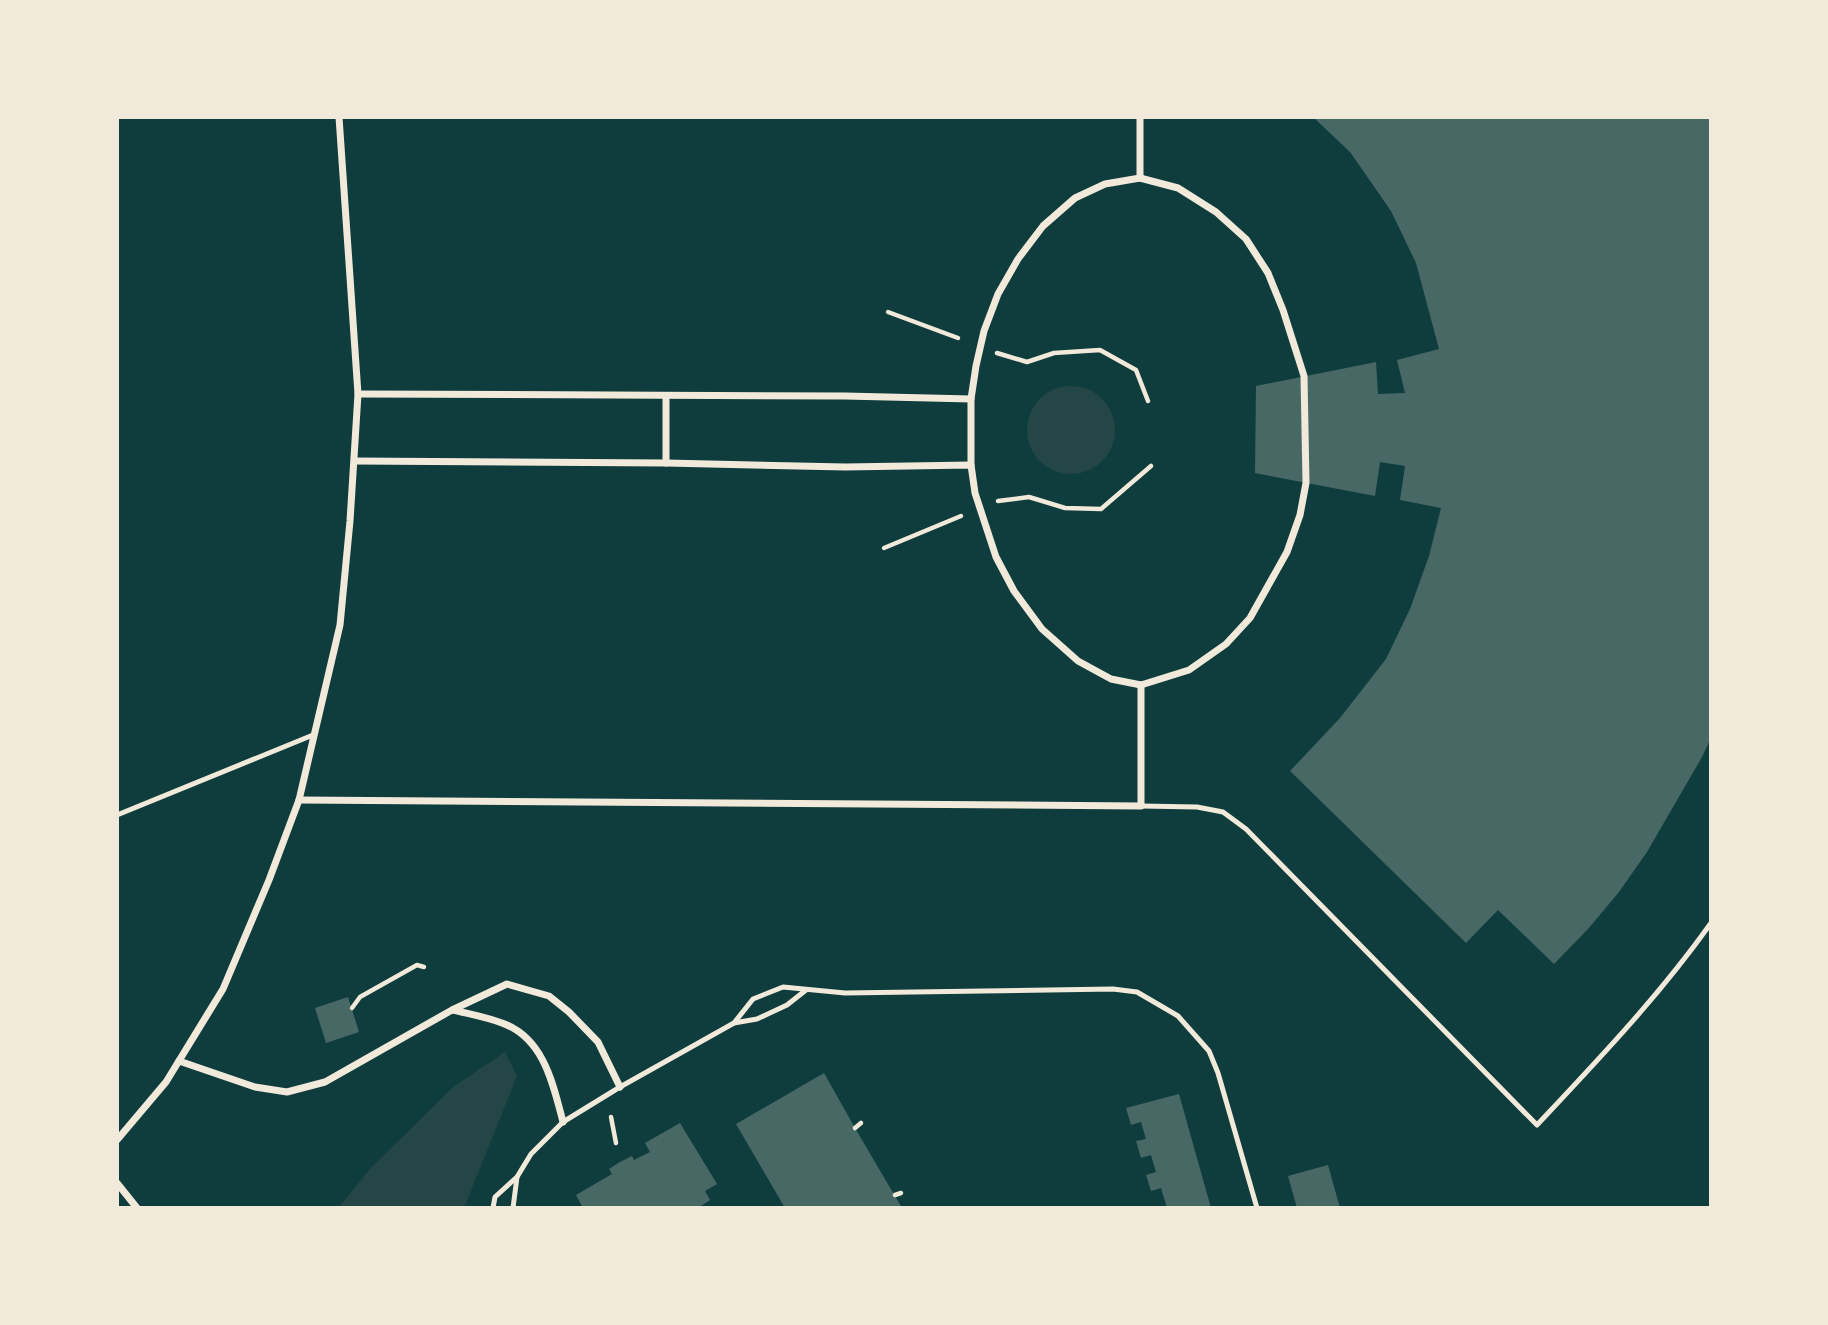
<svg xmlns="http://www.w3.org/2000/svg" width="1828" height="1325" font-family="Helvetica,sans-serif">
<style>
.green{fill:#244646}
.building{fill:#486865}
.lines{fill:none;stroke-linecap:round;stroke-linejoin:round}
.path{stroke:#f1e9da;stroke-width:4.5}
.service{stroke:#f1e9da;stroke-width:5}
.minor{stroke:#f1e9da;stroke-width:7}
</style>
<rect width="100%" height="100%" fill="#0f3d3e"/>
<g class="green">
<circle cx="1071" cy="430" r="44"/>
<polygon points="505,1052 517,1076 464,1208 338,1208 370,1169 453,1087"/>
</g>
<g class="building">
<polygon points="1313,117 1711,117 1711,738 1702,757 1647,852 1619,892 1588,929 1554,964 1498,910 1466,943 1290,771 1340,718 1386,659 1410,609 1429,556 1441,508 1400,500 1405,466 1380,462 1375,496 1255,473 1256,386 1376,362 1378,394 1405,393 1397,360 1439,349 1416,263 1391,211 1350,152"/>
<polygon points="348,997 359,1032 326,1043 315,1008"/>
<polygon points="824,1073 855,1128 902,1208 785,1208 736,1124"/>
<polygon points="1179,1094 1211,1208 1167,1208 1161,1188 1151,1191 1146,1175 1156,1172 1151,1155 1141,1158 1138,1148 1136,1141 1146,1139 1141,1122 1131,1125 1126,1108"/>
<polygon points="680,1123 717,1184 705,1191 710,1200 698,1208 583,1208 576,1195 612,1174 609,1169 620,1162 632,1156 634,1160 650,1152 645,1143"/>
<polygon points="1328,1165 1340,1208 1297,1208 1288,1176"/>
</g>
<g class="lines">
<g class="path">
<polyline points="888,312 958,338"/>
<polyline points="997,353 1027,362 1054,353 1100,350 1136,370 1148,401"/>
<polyline points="998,501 1029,497 1065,508 1101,509 1151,466"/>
<polyline points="884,548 961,516"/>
<polyline points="352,1008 360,997 417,965 424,967"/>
<polyline points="611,1117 616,1143"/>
<polyline points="855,1128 861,1123"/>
<polyline points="895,1195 901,1193"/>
</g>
<g class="service">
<path d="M1141,806L1197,807L1223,812L1246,829L1537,1125C1598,1060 1659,996 1711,923"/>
<polyline points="117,815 313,735"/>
<polyline points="734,1023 753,999 783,987 845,993 1113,989 1137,992 1178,1016 1209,1051 1218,1073 1257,1208"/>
<polyline points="493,1208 495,1197 517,1177 531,1154 563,1122 620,1087 734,1023 757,1019 787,1005 806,990"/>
<polyline points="513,1208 517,1177"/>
</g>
<g class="minor">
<polyline points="1140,117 1140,178"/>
<polyline points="355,461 666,463 845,467 971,465 975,493 996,557 1014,591 1042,629 1078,661 1111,679 1141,685 1189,670 1226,644 1250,618 1287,552 1300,515 1306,483 1304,376 1283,310 1268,273 1246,239 1216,212 1178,188 1140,178 1105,184 1075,198 1043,226 1018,259 998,294 984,331 976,366 971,399 845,396 358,394"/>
<polyline points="666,463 666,396"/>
<polyline points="971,465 971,399"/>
<polyline points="299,800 1141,806 1141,685"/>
<path d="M453,1010C469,1014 486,1017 502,1023C544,1038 553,1084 563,1122"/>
<polyline points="179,1061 255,1087 287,1092 325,1082 452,1010 507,984 549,996 569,1012 598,1042 620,1087"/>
<polyline points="117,1140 166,1082 223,989 269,880 299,800 340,625 350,521 358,394 339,117"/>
<polyline points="117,1183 137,1208"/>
</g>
</g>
<rect width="1828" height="1325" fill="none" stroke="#f1e9da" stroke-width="238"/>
</svg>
